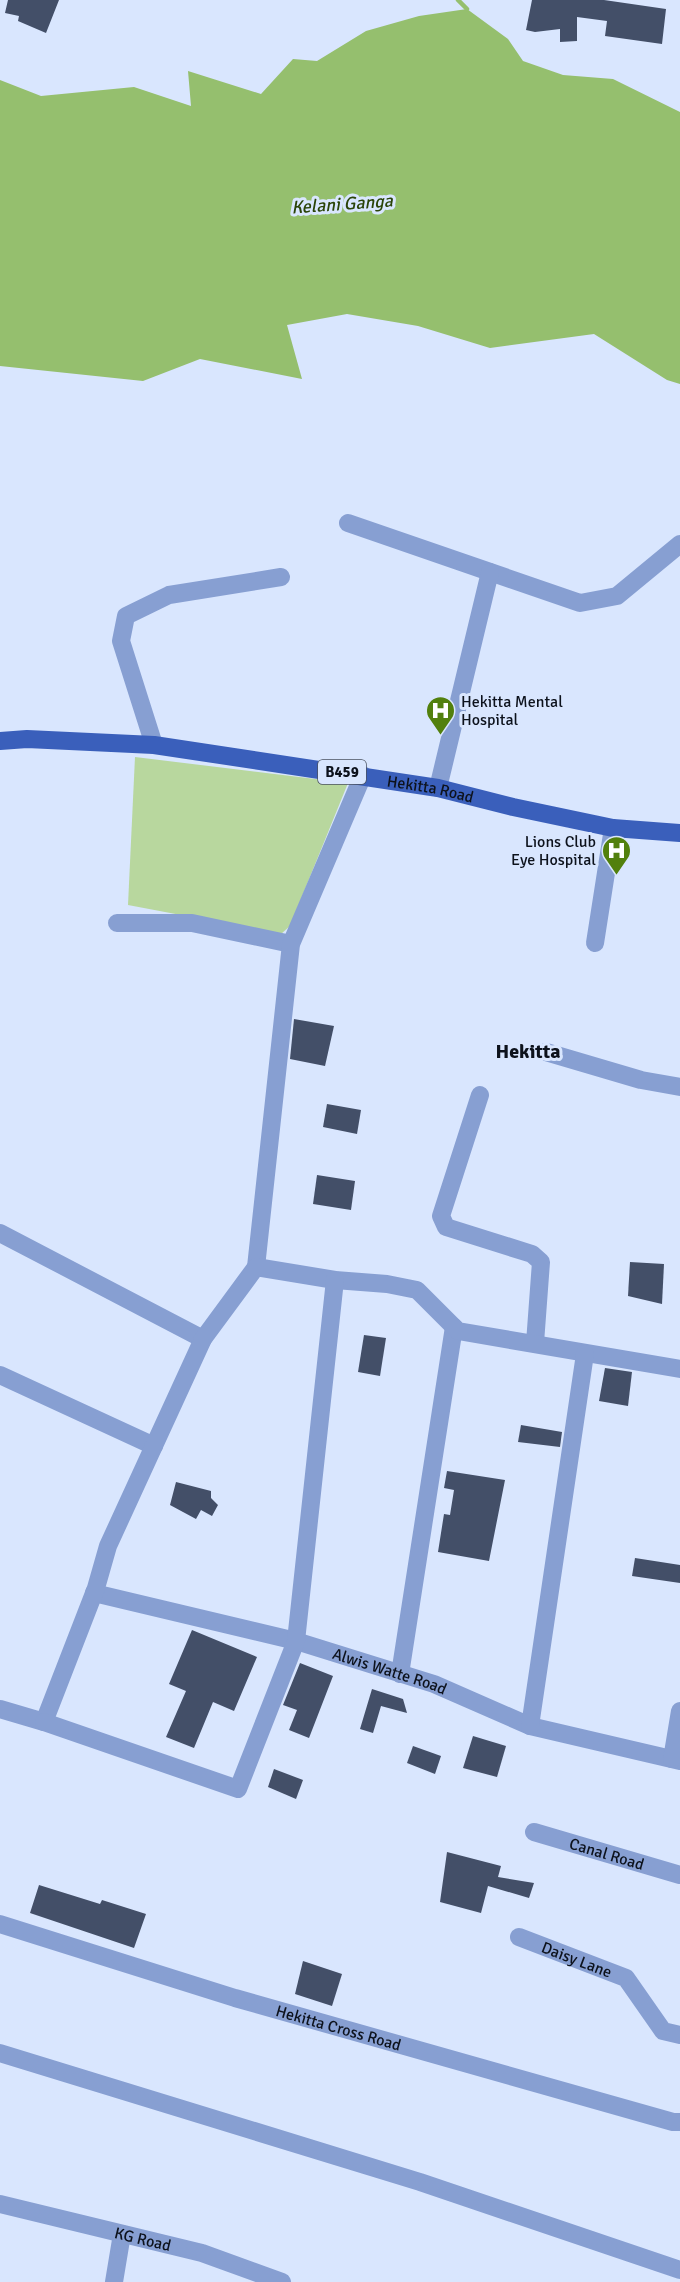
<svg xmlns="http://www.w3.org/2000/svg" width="680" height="2282" font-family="Signika,sans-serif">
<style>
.green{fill:#b8d79e}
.water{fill:#95bf6e}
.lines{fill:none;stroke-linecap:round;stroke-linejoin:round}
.stream{stroke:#95bf6e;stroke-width:4.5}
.building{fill:#434f68}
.minor{stroke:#879fd2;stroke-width:18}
.major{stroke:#3a5fbb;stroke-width:18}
.labels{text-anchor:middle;stroke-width:6;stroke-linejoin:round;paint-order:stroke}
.shield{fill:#d9e6fe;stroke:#4a5260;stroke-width:1.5}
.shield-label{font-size:15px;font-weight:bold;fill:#0d121c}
.poi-label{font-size:16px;fill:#0d121c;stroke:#d9e6fe;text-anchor:start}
.street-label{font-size:16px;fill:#0d121c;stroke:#d9e6fe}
.water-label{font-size:18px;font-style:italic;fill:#2a4408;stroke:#d9e6fe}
.quarter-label{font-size:20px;font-weight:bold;fill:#0d121c;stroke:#d9e6fe}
</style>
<rect width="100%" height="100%" fill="#d9e6fe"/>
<polygon class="green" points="135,757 348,783 290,926 281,934 128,905"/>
<polygon class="water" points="467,9 508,39 523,61 563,75 613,79 680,112 680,384 667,380 594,334 490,348 418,326 347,314 287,325 302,379 200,359 143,381 0,366 0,80 41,96 134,87 191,106 188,71 261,94 293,59 317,61 366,31 419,16"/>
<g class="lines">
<polyline class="stream" points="458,0 467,9"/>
</g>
<g class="building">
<polygon points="8,0 59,0 46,33 18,21 19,16 5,13"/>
<polygon points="532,0 604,0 666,9 662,44 605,36 607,21 577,17 577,41 560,42 560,29 535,32 526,30"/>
<polygon points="294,1019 334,1026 325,1066 290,1059"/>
<polygon points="327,1104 361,1110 357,1134 323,1127"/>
<polygon points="317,1175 355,1181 351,1210 313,1204"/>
<polygon points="630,1262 664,1264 662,1304 628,1296"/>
<polygon points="364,1335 386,1338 380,1376 358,1372"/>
<polygon points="605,1368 632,1372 628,1406 599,1401"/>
<polygon points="521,1425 562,1432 560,1447 518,1442"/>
<polygon points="447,1471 505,1480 489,1561 438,1552 444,1514 450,1515 454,1490 444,1488"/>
<polygon points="176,1482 211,1491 211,1498 218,1505 212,1516 201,1510 196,1519 170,1505"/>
<polygon points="635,1558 680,1565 680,1583 632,1576"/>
<polygon points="192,1630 257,1657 234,1711 213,1702 194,1748 166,1737 186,1691 169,1684"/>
<polygon points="300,1663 333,1676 309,1738 289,1730 297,1710 283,1705"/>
<polygon points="372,1689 403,1699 407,1713 381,1706 373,1733 360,1729"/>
<polygon points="473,1736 506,1746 497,1777 463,1768"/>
<polygon points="413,1746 441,1756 435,1774 407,1763"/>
<polygon points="274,1769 303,1780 296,1799 268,1787"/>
<polygon points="447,1852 501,1866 498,1877 534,1883 529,1898 488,1886 481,1913 440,1902"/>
<polygon points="39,1885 100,1904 102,1900 146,1914 134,1948 30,1913"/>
<polygon points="303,1961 342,1974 332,2006 295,1994"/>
</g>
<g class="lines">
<g class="minor">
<polyline points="348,523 580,603 617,596 680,544"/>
<polyline points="154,745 121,641 126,616 169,595 281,577"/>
<polyline points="438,788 490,572"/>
<polyline points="117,923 192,923 291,944"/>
<polyline points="595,943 613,828"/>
<polyline points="546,1052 641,1080 680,1087"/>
<polyline points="480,1095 441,1216 446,1227 532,1254 541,1262 535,1343"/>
<polyline points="0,1233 203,1339"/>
<polyline points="256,1267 291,944 363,775"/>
<polyline points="0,1375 154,1446"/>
<path id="s1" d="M94,1593L296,1641L434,1684L530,1726L680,1761"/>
<polyline points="400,1674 454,1327"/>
<polyline points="0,1709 44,1722 96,1588 108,1546 203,1339 256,1267 335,1280 387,1284 417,1290 458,1331 680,1369"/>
<polyline points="44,1722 238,1789 296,1641 335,1280"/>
<polyline points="530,1726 585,1354"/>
<polyline points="672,1759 680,1711"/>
<path id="s2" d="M534,1832L680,1875"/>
<path id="s3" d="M0,1924L235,1998L673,2122H680"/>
<path id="s4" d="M519,1937L626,1978L663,2031L680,2035"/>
<polyline points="0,2053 420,2182 680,2270"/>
<path id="s5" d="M0,2204L202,2253L282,2282"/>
<polyline points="114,2282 122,2234"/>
</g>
<path class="major" id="s6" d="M0,741L27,739L154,745L438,788L513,807L613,828L680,833"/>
</g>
<defs>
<symbol id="hospital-pin" viewBox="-11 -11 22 30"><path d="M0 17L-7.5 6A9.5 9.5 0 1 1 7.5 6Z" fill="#52800d" stroke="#d9e6fe"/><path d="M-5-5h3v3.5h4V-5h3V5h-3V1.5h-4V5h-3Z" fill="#fff"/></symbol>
</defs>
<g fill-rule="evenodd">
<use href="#hospital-pin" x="424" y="694" width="33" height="45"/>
<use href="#hospital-pin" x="600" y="834" width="33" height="45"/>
</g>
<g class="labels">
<rect class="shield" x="318" y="760" width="48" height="24" rx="4.5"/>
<g class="shield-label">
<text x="342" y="777">B459</text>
</g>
<g class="poi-label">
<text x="461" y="707">Hekitta Mental<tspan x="461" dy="18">Hospital</tspan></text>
<text x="596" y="847" text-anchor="end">Lions Club<tspan x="596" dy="18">Eye Hospital</tspan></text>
</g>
<g class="street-label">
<text dy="6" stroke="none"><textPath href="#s6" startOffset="434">Hekitta Road</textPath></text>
<text dy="6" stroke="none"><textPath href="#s1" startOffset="306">Alwis Watte Road</textPath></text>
<text dy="6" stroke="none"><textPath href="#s2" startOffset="76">Canal Road</textPath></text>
<text dy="6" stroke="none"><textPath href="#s4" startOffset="62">Daisy Lane</textPath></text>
<text dy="6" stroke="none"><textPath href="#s3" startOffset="354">Hekitta Cross Road</textPath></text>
<text dy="6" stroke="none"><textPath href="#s5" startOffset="147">KG Road</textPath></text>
</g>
<g class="water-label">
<text transform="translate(342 204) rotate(-4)" y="6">Kelani Ganga</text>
</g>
<g class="quarter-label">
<text x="528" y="1058">Hekitta</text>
</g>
</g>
</svg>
